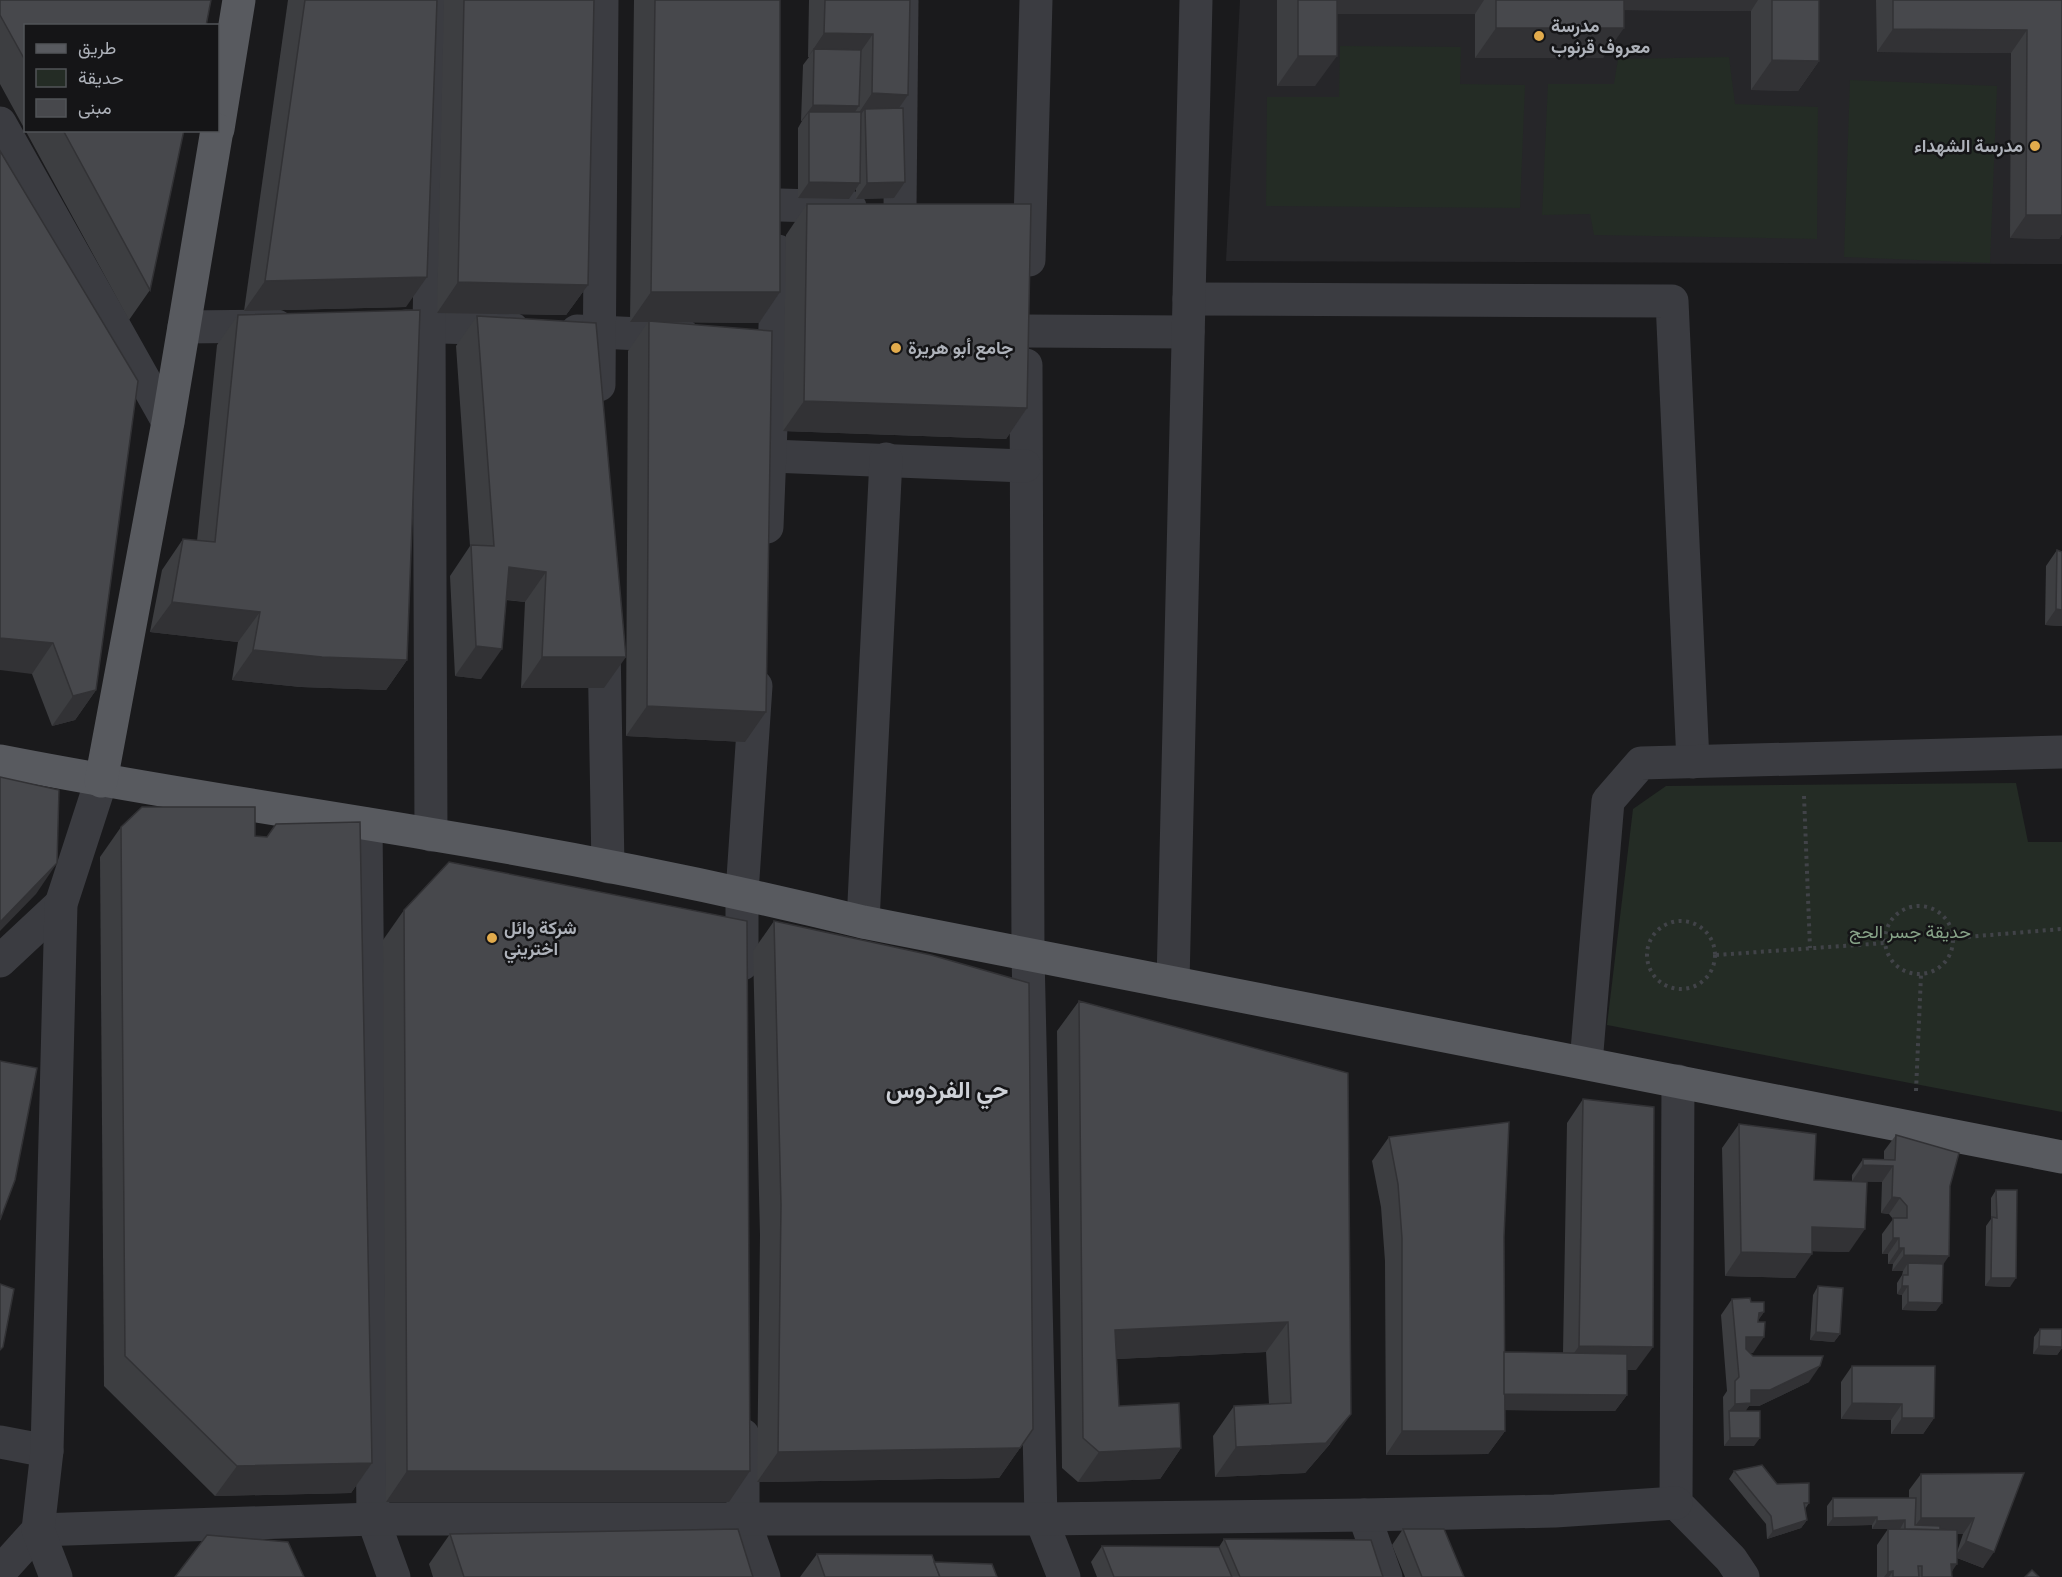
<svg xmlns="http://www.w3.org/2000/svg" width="2062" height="1577" font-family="'Archivo Narrow',Vazirmatn,sans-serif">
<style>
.built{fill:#262629}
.green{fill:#242c25}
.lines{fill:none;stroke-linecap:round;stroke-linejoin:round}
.path{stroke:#414348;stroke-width:4;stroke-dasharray:3 4.5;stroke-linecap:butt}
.minor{stroke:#3b3c41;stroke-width:33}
.major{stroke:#585a5f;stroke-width:33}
.wall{fill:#3d3e41;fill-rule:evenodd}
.shaded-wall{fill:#323235}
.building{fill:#47484c;stroke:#323235;stroke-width:1.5}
.poi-dot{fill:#e2ab4c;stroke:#151517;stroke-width:2}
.labels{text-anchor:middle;stroke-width:5;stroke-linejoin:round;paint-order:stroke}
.poi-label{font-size:18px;font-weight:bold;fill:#aeb2ba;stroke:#151517;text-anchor:start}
.park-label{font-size:18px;fill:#87a388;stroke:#151517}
.district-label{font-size:24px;font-weight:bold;fill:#ced1d7;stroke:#151517}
</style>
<rect width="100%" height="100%" fill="#1a1a1c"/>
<polygon class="built" points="1240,0 2062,0 2062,264 1226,261"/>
<g class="green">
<polygon points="1340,46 1461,47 1460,84 1525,85 1520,208 1266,206 1267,97 1339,97"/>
<polygon points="1729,57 1735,104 1818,107 1817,239 1594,235 1590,214 1542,215 1548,84 1614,84 1618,59"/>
<polygon points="1850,80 1997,86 1990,263 1844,257"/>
<polygon points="2016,783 2028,842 2062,842 2062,1112 1607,1025 1633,809 1666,786"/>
</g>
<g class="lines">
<g class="path">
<polyline points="1804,796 1810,948"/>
<circle cx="1919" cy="940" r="34"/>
<circle cx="1681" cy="955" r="34"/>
<polyline points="1953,938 2062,929"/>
<polyline points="1716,955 1885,943"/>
<polyline points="1916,1091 1921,975"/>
</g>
<g class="minor">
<polyline points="0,123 168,422"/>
<polyline points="780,205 850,207"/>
<polyline points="900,208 902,0"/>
<polyline points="1029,260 1036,0"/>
<polyline points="1189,299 1672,301 1693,762"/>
<polyline points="406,326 513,329"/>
<polyline points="184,327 277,326"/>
<polyline points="577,331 684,336"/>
<polyline points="1026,331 1188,332"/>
<polyline points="1026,365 1028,955 1041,1519 1064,1577"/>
<polyline points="599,385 602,0"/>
<polyline points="771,456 1025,466"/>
<polyline points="767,527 778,251"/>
<polyline points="604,644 608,867"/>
<polyline points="366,824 373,1519 394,1577"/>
<polyline points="431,835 429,325 435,0"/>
<polyline points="863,922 886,459"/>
<polyline points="0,961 61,904"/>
<polyline points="742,964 742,893 756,686"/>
<polyline points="1173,983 1196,0"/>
<polyline points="1586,1063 1608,801 1641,763 2062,752"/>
<polyline points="1678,1081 1676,1503 1731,1559 1743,1577"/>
<polyline points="743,1435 743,1517 764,1577"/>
<polyline points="0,1442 47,1451"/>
<polyline points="1364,1515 1386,1577"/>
<polyline points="0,1572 38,1530 373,1519 1041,1519 1364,1515 1555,1511 1676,1503"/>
<polyline points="56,1577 38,1530 47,1451 61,904 101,781"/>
</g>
<g class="major">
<polyline points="218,129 239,0"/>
<path d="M0,761C142,789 286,810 429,834C575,858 720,887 863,922L2062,1157"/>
<polyline points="101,781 168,422 217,130"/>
</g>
</g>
<g class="wall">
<polygon points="0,0 26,26 26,130 184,130 150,290 129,320 0,84"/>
<polygon points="288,0 437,0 406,307 244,311"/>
<polygon points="444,0 594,0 588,285 566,315 437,313"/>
<polygon points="634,0 780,0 780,292 759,323 667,322 745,742 626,736 628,351 648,322 630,322"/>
<polygon points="809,0 910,0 908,95 899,108 905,182 894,198 856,199 856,189 849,199 798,198 798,128 802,121 801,121 803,65 809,57 808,57"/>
<polygon points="1277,0 1819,0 1819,61 1798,91 1751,90 1751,11 1624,10 1603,58 1475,58 1475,14 1337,14 1315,86 1277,86"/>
<polygon points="1876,0 2062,0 2062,234 2059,239 2010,238 2011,53 1877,52"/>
<polygon points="0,151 96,690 75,720 52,726 32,674"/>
<polygon points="807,204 1027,408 1006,439 783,431 786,235"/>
<polygon points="238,315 407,660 386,690 301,687 232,680 238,642 150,632 162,570 183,539 197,541 217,345"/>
<polygon points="477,316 604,688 521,688 525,602 506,600 481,679 455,676 450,576 470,546 456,346"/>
<polygon points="2057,550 2062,552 2062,626 2045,625 2046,566"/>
<polygon points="121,827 255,836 372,1463 351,1493 215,1496 104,1386 100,857"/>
<polygon points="404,910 729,1502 386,1502 383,940"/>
<polygon points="774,921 1020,1448 999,1478 757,1482 760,1235 753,951"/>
<polygon points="1079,1001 1348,1073 1330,1444 1305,1473 1215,1477 1213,1436 1234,1406 1269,1404 1266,1352 1117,1359 1119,1406 1181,1448 1160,1479 1078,1482 1062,1468 1057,1031"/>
<polygon points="1583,1099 1636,1370 1627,1370 1627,1395 1615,1411 1504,1410 1505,1431 1488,1454 1386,1455 1385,1261 1381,1207 1372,1161 1389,1137 1504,1237 1504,1352 1563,1353 1567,1123"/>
<polygon points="1739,1124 1814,1180 1849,1252 1812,1251 1795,1278 1725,1276 1722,1148"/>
<polygon points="1896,1135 1950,1186 1943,1264 1936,1311 1902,1310 1902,1295 1897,1294 1897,1283 1902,1275 1903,1271 1892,1271 1893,1264 1888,1264 1888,1254 1882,1254 1882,1234 1893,1219 1889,1214 1881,1213 1882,1182 1852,1181 1852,1175 1863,1159 1884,1160 1884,1151"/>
<polygon points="1996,1190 2010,1287 1985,1286 1986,1226 1991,1219 1991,1198"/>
<polygon points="1818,1286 1840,1334 1834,1342 1810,1340 1813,1295"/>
<polygon points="1732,1299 1751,1302 1764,1312 1758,1320 1753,1353 1750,1353 1753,1356 1809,1382 1759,1406 1749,1406 1745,1411 1754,1446 1724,1446 1723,1397 1727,1391 1721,1315"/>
<polygon points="2040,1329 2062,1329 2062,1348 2057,1355 2033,1354 2034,1337"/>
<polygon points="1852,1366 1934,1418 1923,1434 1891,1434 1891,1420 1841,1419 1841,1382"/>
<polygon points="1734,1471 1777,1484 1809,1503 1805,1509 1807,1520 1801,1528 1767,1539 1766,1524 1729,1479"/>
<path d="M2024,1473L1983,1568L1957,1558L1952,1572V1577H1877V1545L1888,1529H1900H1872V1525L1827,1526V1506L1833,1498H1909V1490L1921,1474ZM1957,1534H1963L1957,1552Z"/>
<polygon points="1403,1529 1464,1577 1405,1577 1392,1545"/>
<polygon points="450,1534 753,1577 433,1577 429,1564"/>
<polygon points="1224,1539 1383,1577 1097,1577 1091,1562 1102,1546 1219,1547"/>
<polygon points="817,1554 934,1562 997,1577 800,1577"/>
</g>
<g class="shaded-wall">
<polygon points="1325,0 1484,0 1475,14 1315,14"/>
<polygon points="1610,0 1758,0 1751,11 1603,10"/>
<polygon points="1496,28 1624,28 1603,58 1475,58"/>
<polygon points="1893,29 2027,30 2011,53 1877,52"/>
<polygon points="824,33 873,34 857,57 814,49 808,57"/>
<polygon points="1298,56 1337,56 1315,86 1277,86"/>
<polygon points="1772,60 1819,61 1798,91 1751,90"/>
<polygon points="872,93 908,95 892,118 865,109 859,117 856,117"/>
<polygon points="813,105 859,106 848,122 809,112 802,121 801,121"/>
<polygon points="809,182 860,183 849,199 798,198"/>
<polygon points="905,182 894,198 856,199 867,183"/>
<polygon points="2026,215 2062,215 2062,234 2059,239 2010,238"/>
<polygon points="427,277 406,307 244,311 265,281"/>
<polygon points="458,282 588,285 566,315 437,313"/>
<polygon points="651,292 780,292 759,323 649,322 649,321 648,322 630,322"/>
<polygon points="804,401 1027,408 1006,439 783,431"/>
<polygon points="509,567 546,572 525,602 488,597"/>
<polygon points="172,602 260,612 238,642 150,632"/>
<polygon points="2056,609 2062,610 2062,626 2045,625"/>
<polygon points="0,638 53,643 32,674 0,670"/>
<polygon points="476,646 502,649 481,679 455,676"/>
<polygon points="253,650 407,660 386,690 301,687 232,680"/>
<polygon points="542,657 626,657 604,688 521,688"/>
<polygon points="96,690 75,720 52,726 73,696"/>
<polygon points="647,706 766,712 745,742 626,736"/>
<polygon points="57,863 36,894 0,931 0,922"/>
<polygon points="1863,1165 1893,1166 1882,1182 1852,1181"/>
<polygon points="1892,1197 1900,1198 1889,1214 1881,1213"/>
<polygon points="1812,1227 1865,1229 1849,1252 1796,1251"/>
<polygon points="1893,1238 1899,1238 1888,1254 1882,1254"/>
<polygon points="1899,1248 1904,1248 1893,1264 1888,1264"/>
<polygon points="1741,1252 1812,1254 1795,1278 1725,1276"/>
<polygon points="1904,1255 1949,1256 1938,1272 1908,1263 1903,1271 1892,1271"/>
<polygon points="1991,1278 2016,1278 2010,1287 1985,1286"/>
<polygon points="1902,1286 1908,1286 1902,1295 1897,1294"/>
<polygon points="1908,1302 1942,1303 1936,1311 1902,1310"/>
<polygon points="1764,1312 1753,1328 1759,1313"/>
<polygon points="1288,1322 1266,1352 1094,1360 1115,1330"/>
<polygon points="1816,1332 1840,1334 1834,1342 1810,1340"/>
<polygon points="1746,1337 1764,1337 1753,1353 1737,1353"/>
<polygon points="1579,1346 1653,1347 1636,1370 1563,1369"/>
<polygon points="2039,1346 2062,1347 2062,1348 2057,1355 2033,1354"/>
<polygon points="1820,1366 1809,1382 1759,1406 1749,1406 1740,1419 1729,1411 1735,1404 1751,1390"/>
<polygon points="1499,1394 1627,1395 1615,1411 1488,1410"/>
<polygon points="1852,1403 1902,1404 1891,1420 1841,1419"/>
<polygon points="1351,1414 1330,1444 1305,1473 1215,1477 1236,1447"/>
<polygon points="1902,1418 1934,1418 1923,1434 1891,1434"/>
<polygon points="1402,1431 1505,1431 1488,1454 1386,1455"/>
<polygon points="1730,1438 1760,1438 1754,1446 1724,1446"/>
<polygon points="1020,1448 999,1478 757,1482 778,1452"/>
<polygon points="1181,1448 1160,1479 1078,1482 1099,1452"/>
<polygon points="372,1463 351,1493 215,1496 237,1466"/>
<polygon points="407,1471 750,1471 729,1502 386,1502"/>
<polygon points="1877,1517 1872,1525 1827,1526 1833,1518"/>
<polygon points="1921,1518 1974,1518 1963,1534 1909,1534"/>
<polygon points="1807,1520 1801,1528 1767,1539 1773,1531"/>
<polygon points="1905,1520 1900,1529 1872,1529 1877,1521"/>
<polygon points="1966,1541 1994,1552 1983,1568 1955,1557"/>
<polygon points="1951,1564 1957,1564 1948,1577"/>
<polygon points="1893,1571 1889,1577 1884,1577 1888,1572"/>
</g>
<g class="building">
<polygon points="0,0 211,0 206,26 26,26 26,62 0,15"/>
<polygon points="305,0 437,0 427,277 265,281"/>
<polygon points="464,0 594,0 588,285 458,282"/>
<polygon points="655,0 780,0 780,292 651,292"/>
<polygon points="825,0 910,0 908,95 872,93 873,34 824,33"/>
<rect x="1298" y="0" width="39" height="56"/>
<rect x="1496" y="0" width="128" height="28"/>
<polygon points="1772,0 1819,0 1819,61 1772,60"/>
<polygon points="1893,0 2062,0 2062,215 2026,215 2027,30 1893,29"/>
<polygon points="814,49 861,50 859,106 813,105"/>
<polygon points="903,108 905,182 867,183 865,109"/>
<polygon points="809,112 861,112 860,183 809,182"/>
<polygon points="63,130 184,130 150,290"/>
<polygon points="0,151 138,381 96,690 73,696 53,643 0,638"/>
<polygon points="807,204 1031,204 1027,408 804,401"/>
<polygon points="420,310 407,660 322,657 253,650 260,612 172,602 183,539 215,542 238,315"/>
<polygon points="477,316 596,323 626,657 542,657 546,572 509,567 502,649 476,646 471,545 494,546"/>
<polygon points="649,321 772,331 766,712 647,706"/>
<polygon points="2057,550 2062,552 2062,610 2056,609"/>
<polygon points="0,777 59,790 57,863 0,922"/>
<polygon points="142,807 255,807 255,836 267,837 276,824 360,822 372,1463 237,1466 125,1356 121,827"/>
<polygon points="449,862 747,921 750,1471 407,1471 404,910"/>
<polygon points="774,921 931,955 1029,983 1033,1429 1020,1448 778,1452 781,1205"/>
<polygon points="1079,1001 1348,1073 1351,1414 1326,1443 1236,1447 1234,1406 1291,1403 1288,1322 1115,1330 1119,1406 1179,1403 1181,1448 1099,1452 1083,1438"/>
<polygon points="0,1061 37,1068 15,1180 0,1220"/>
<polygon points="1583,1099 1654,1107 1653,1347 1579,1346"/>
<polygon points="1509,1122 1504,1237 1505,1431 1402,1431 1402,1238 1398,1184 1389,1137"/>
<polygon points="1739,1124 1816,1134 1814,1180 1867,1182 1865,1229 1812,1227 1812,1254 1741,1252"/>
<polygon points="1896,1135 1959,1153 1950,1186 1949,1256 1904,1255 1904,1248 1899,1248 1899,1238 1893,1238 1893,1218 1907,1218 1907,1206 1900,1198 1892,1197 1893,1166 1863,1165 1863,1159 1895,1160"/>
<polygon points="1996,1190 2017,1190 2016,1278 1991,1278 1992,1217 1997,1218"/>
<polygon points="1908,1263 1943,1264 1942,1303 1908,1302 1908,1286 1902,1286 1903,1275 1908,1275"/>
<polygon points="0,1284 14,1289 3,1347 0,1350"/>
<polygon points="1818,1286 1843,1288 1840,1334 1816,1332"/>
<polygon points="1750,1298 1751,1302 1764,1302 1764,1312 1759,1313 1758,1322 1765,1322 1764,1337 1746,1337 1746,1349 1753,1356 1823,1356 1820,1366 1770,1390 1751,1390 1751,1403 1735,1404 1735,1381 1739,1377 1732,1299"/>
<polygon points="2040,1329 2062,1329 2062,1347 2039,1346"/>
<polygon points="1504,1352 1627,1354 1627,1395 1504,1394"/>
<polygon points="1852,1366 1935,1366 1934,1418 1902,1418 1902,1404 1852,1403"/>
<polygon points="1729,1411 1760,1411 1760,1438 1730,1438"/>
<polygon points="1762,1465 1777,1484 1809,1483 1809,1503 1804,1503 1807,1520 1773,1531 1771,1516 1734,1471"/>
<polygon points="2024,1473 1994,1552 1966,1541 1974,1518 1921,1518 1921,1474"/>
<polygon points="1833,1498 1916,1498 1915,1525 1940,1526 1940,1529 1945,1529 1945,1530 1905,1529 1905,1520 1877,1521 1877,1517 1833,1518"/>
<polygon points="738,1529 753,1577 464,1577 450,1534"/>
<polygon points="1403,1529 1444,1529 1464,1577 1422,1577"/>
<polygon points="1888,1529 1957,1530 1957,1564 1951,1564 1952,1577 1922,1577 1922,1566 1918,1566 1919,1577 1893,1577 1893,1571 1888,1572"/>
<polygon points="207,1535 288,1542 304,1577 175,1577"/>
<polygon points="1224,1539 1371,1540 1383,1577 1240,1577"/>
<polygon points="1102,1546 1219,1547 1232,1577 1114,1577"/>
<polygon points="817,1554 932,1555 940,1577 825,1577"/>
<polygon points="934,1562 992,1564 997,1577 940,1577"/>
<polygon points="2032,1570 2039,1577 2025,1577"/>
</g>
<g class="poi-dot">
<circle cx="1539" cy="36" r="6"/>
<circle cx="2035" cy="146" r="6"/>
<circle cx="896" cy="348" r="6"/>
<circle cx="492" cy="938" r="6"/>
</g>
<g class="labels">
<g class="poi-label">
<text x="1551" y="32">مدرسة<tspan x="1551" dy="21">معروف قرنوب</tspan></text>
<text x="2023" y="152" text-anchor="end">مدرسة الشهداء</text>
<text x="908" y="354">جامع أبو هريرة</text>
<text x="504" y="934">شركة وائل<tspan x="504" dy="21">اختريني</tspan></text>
</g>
<g class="park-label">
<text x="1910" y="938">حديقة جسر الحج</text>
</g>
<g class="district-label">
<text x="947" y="1098">حي الفردوس</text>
</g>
</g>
<rect x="24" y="24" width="195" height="108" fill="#151517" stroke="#525458" stroke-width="1.5"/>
<rect x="36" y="44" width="30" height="9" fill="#585a5f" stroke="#525458" stroke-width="1.5"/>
<text x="78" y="54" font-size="18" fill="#aeb2ba">طريق</text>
<rect x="36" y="69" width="30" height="18" fill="#242c25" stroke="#525458" stroke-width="1.5"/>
<text x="78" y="84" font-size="18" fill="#aeb2ba">حديقة</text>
<rect x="36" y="99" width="30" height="18" fill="#47484c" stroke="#525458" stroke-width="1.5"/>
<text x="78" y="114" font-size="18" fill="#aeb2ba">مبنى</text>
</svg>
